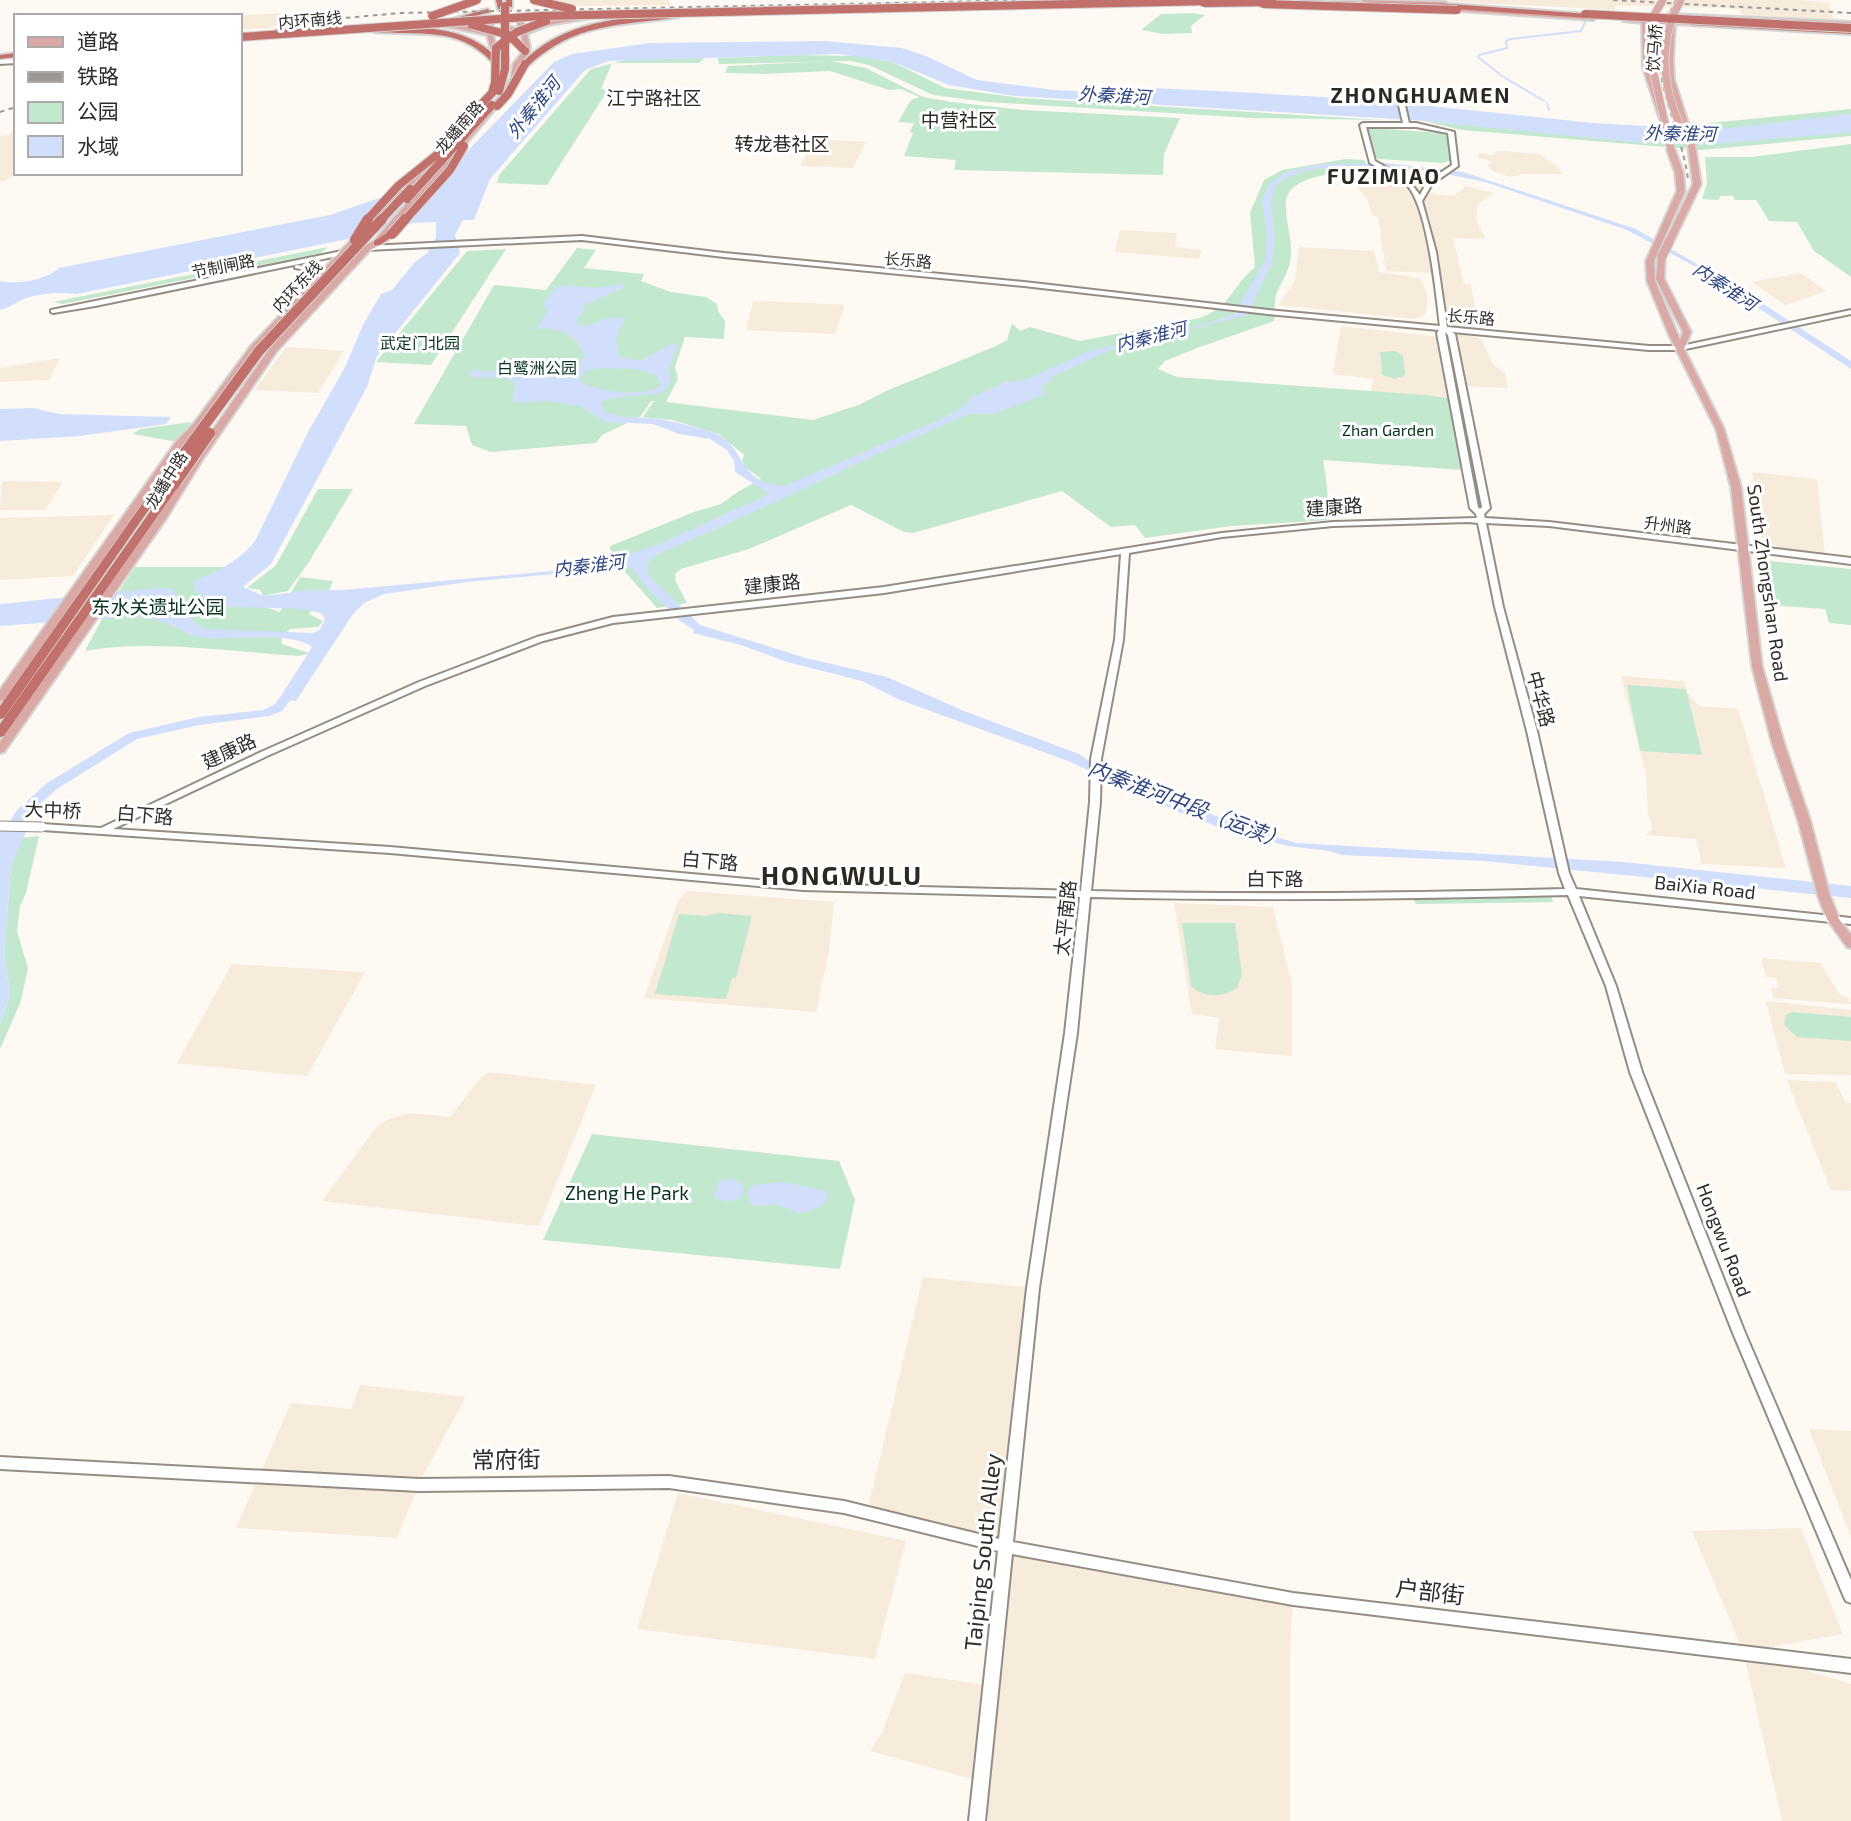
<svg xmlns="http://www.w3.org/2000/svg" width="1851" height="1821" font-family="'Exo 2','Noto Sans SC',sans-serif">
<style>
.built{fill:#f7ebdc}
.green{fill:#c3e8d0}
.water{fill:#d1dffc;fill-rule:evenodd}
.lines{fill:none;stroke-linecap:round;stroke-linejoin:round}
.stream{stroke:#d1dffc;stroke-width:2}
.river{fill:#d1dffc;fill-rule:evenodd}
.secondary-casing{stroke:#948d85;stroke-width:4}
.primary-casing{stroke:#d5d5d4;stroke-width:4}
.highway-casing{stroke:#d5d5d4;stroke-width:4}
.secondary{fill:#fff;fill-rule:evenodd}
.primary{fill:#daa9a6;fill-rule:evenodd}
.highway{fill:#c1706b;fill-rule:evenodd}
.rail{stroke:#9c9893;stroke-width:2;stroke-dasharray:4.5 4.5;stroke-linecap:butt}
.secondary-bridge-casing{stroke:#948d85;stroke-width:11;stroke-linecap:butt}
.primary-bridge-far1-casing{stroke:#d5d5d4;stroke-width:9;stroke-linecap:butt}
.primary-bridge-casing{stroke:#d5d5d4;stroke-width:11;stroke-linecap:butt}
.highway-bridge-far1-casing{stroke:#d5d5d4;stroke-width:10;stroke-linecap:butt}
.highway-bridge-casing{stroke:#d5d5d4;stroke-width:12;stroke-linecap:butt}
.secondary-bridge{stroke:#fff;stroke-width:9}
.primary-bridge-far1{stroke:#daa9a6;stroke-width:7}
.primary-bridge{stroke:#daa9a6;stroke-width:9}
.highway-bridge-far1{stroke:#c1706b;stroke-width:8}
.highway-bridge{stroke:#c1706b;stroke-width:10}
.labels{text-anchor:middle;stroke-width:6;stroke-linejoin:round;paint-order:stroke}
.far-street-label{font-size:16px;fill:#2f2d29;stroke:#fff}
.far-park-label{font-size:16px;fill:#07321c;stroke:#fff}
.far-water-label{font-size:18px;font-style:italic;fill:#2e4780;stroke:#fff}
.far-quarter-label{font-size:19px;fill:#2d2821;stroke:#fff}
.street-label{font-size:19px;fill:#2f2d29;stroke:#fff}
.park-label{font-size:19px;fill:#07321c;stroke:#fff}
.far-district-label{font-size:21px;font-weight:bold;letter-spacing:2px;fill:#2d2821;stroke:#fff}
.water-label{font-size:21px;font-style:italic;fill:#2e4780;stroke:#fff}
.near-street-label{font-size:23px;fill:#2f2d29;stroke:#fff}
.district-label{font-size:26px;font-weight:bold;letter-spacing:2px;fill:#2d2821;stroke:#fff}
</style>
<rect width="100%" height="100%" fill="#fef9f2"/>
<g class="built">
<polygon points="554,0 669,0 671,5 576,6"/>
<polygon points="1432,0 1802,0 1829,3 1833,18 1851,23 1743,17 1739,9 1720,8 1615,5 1615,10"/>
<polygon points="280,13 279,25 268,28 240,29 240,16 230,16"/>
<polygon points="16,126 16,172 6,181 0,181 0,136 9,135"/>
<polygon points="815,139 866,142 853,168 800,166"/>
<polygon points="1499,151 1539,154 1559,168 1562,174 1522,174 1511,177 1491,170 1488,166 1491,161 1478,158 1478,153 1493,155"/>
<polygon points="1387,171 1407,182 1429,183 1426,193 1454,196 1466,186 1494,193 1477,205 1476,221 1486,239 1453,238 1464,284 1471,284 1478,326 1447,329 1481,339 1493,364 1505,373 1508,388 1461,386 1451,334 1444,328 1436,273 1386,271 1378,217 1373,216 1366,197 1345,174"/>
<polygon points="1120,230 1177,233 1175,247 1202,250 1199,259 1115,252"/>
<polygon points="1299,247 1374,251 1379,272 1420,278 1427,293 1427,309 1423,316 1415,319 1278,305 1295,281"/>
<polygon points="1801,273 1826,291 1785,305 1752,282"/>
<polygon points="753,301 810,303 845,305 835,334 746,330"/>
<polygon points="1341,326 1438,337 1453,399 1371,392 1373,379 1333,374"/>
<polygon points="286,347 302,348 344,351 318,393 255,390"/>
<polygon points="60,358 49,380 0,382 0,368"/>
<polygon points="1752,472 1817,479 1825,554 1781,549 1759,535"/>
<polygon points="2,481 63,482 45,510 0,510"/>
<polygon points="114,515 73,576 0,580 0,518"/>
<polygon points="1621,676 1684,681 1687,692 1699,706 1738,709 1786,868 1702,864 1696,839 1646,835 1653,829 1648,815 1646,774"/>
<polygon points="687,891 834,902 829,952 816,1012 644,998 679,899"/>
<polygon points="1174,903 1273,907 1292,985 1292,1056 1215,1049 1219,1018 1192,1014"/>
<polygon points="1761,958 1820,963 1840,995 1849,998 1851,1004 1773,998 1771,988 1779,988 1776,978 1766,977"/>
<polygon points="232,964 365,972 307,1076 177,1063"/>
<polygon points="1766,1001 1851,1010 1851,1075 1785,1074"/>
<polygon points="489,1072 596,1085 539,1226 322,1201 374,1130 385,1121 408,1113 450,1117 482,1076"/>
<polygon points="1787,1080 1835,1082 1846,1103 1851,1103 1851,1191 1831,1190"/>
<polygon points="923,1277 1033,1288 1006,1547 1293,1599 1290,1651 1290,1821 977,1821 980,1781 870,1751 882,1732 905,1673 992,1686 1006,1548 919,1527 869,1504"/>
<polygon points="360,1385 466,1397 422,1477 397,1538 236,1528 291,1403 351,1409"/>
<polygon points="1809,1429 1851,1431 1851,1537"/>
<polygon points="678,1493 906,1541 875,1659 637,1629"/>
<polygon points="1801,1528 1843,1634 1745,1651 1851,1684 1851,1821 1782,1821 1743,1651 1692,1531"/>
</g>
<g class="green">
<polygon points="1192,13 1205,15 1191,26 1192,33 1164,34 1141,30 1161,14"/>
<polygon points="797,55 858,56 893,62 945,88 1021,98 1383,120 1252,118 987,102 933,95 869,65 850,61 719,64 718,58"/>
<polygon points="704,58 699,63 612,63 601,89 608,90 547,185 497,183 499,175 591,69 625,60"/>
<polygon points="831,61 866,68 923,97 952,102 1023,110 1180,118 1164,154 1163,175 954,170 956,160 904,156 913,133 910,132 914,123 898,122 911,100 919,97 901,89 889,90 830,71 762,74 725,73 728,66"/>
<polygon points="1851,109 1851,136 1702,150 1462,130 1423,121 1700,144 1690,125"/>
<polygon points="1368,128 1446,133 1453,160 1442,163 1379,159 1373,157"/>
<polygon points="1851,144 1851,277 1814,251 1797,222 1769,221 1756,200 1735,200 1733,196 1720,196 1719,200 1702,199 1707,183 1705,157 1752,157"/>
<path d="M1346,159L1364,160L1371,171C1349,172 1289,172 1286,202C1285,220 1292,238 1291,255C1290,269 1284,278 1278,290C1273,299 1276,311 1274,321L1197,348L1165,361L1158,369L1177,377L1425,395L1448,398L1456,406L1462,470L1323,460C1327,480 1328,499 1329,520L1232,526L1145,538L1135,525L1111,527L1062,491L913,533L904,532L851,505L749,549L681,569L675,574L676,582L687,603L657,608L611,556L610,546L694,512L721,504L739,491L761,479L745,467L742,460L744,455L719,434L672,420L643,417L653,402L656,401H651L640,417L602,435L596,443L491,452L472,445L466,426L414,424L494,285L546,290L577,248L596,250L584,268L644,274L641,281L671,292L706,297L717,304L718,311L725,321L724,339L685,337L675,367L678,379L666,402L813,420L861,404L886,391L996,346L1007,340L1012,323L1020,331L1030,327L1080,341L1200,318C1233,305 1231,287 1255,267L1250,213L1264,180L1282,170Z"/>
<polygon points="328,247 321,253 63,304 53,302"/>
<polygon points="506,249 431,365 376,362 467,251"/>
<polygon points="1395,351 1403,356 1405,375 1395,379 1382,375 1380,352"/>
<polygon points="191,422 177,442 133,434 140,429"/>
<polygon points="318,489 353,489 309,562 288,591 263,596 260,590 247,588 276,565"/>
<polygon points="1760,560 1851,569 1851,625 1829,623 1825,609 1766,605"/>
<path d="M135,567H227L194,582L280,612L300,577L333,581L330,588L309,614L323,621L318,627L290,629L281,637L282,644L309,653L300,656C233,652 150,639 85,651L109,606Z"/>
<polygon points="1627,685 1686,689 1702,755 1640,751"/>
<polygon points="39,836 26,893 20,906 17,931 28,968 21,1001 0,1049 0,1024 10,994 4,953 11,866 22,838"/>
<polygon points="1551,896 1553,902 1416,904 1413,899"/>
<polygon points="718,913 752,916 736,978 732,978 726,999 655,994 679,914 706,916"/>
<path d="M1182,923H1235L1242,975L1237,988C1223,997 1205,999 1191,986Z"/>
<polygon points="1792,1012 1851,1017 1851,1041 1797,1037 1784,1025 1786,1015"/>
<polygon points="592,1134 839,1161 855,1200 840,1269 543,1240"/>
</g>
<g class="water">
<path d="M824,41L902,48L926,56L977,80L1054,90L1118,93L1153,88L1236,92L1372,100L1593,123L1698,129L1732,128L1851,114V132L1701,145L1633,142L1426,121L1014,96L949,85L893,62L839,54L609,61L585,70L490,179L474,220H463L455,235L460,253L377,356L367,387L271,564L243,587L264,596L309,590H343L574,569L600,564L659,544L770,494L735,472L734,461L727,450L710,439L679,434L653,424L605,422L580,406L549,401L518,403L512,401L516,384L506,378L470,377L471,370L528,374L563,379L579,366L585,356C575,333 560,327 536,329L548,310L542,305L559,285L596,288L623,284L624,287L583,306L584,310L576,320L581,326C599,325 605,314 625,318L616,339L618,356L640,361L672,344L677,346L668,371L671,380L664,392C647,397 612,394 601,403L604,411C621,419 633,417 651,418C665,419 701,428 715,433C746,446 737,484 784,486L937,421L960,409L973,397L1005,382L1026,380L1089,351L1209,323L1234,314L1266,259L1267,235L1262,200L1269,184L1286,172L1322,164L1386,163L1463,172L1636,229L1742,290L1851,361V369L1696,267L1627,230L1485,182L1432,171L1348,165L1303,171L1281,181L1274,188L1271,203L1274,232L1272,263L1247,315L1113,349L1051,377L1052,380L1041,386L1046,394L993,414H969C865,457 766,509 663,552C651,558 646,561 648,575L700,625L806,658L887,677L964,711L1079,754L1101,769L1136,785L1255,831L1297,843L1623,862L1851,886V898L1484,861L1341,855L1329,851L1288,846L1230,831L1185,815L1068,761L900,700L862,681L787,662L741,645L693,633L694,630L680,621L643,584L632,567L467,582L384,594L364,603L353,614L296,701L279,699L312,647C292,631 233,640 206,638C187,637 175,624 156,620C140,616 119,618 103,619C68,621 34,623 0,626V604L157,588L172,589L196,624L207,629L314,633L320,629L325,619L321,613L301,609L216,606L196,591L193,582C217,571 239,562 255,541L308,432L344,369L363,325L381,294L392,290L414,263L427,253L436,238V222L412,223L402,228L77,294C60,292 43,293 26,298C16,302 11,307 0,310V281C16,285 47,280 59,268L330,215L443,176L554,62L572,54L650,43ZM598,368L635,369L656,375L662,385C640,398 600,393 579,381L584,372Z"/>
<polygon points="33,408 59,414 171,417 166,424 80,436 0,441 0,409"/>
<polygon points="0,827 28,827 11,866 4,953 10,994 0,1024"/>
<polygon points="735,1179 743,1184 743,1197 727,1202 714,1196 719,1181"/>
<path d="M780,1182L825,1190L828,1198C823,1207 809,1212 798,1213L777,1204L757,1206L750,1204L748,1192L753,1185Z"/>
</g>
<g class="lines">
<g class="stream">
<polyline points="1544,101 1502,76 1478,57 1479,55 1507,48 1506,41 1510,39 1581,31 1586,20"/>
<polyline points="1547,103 1549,110"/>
</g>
<polygon class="river" points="295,682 301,686 282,711 269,716 199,725 137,739 57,789 26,816 12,842 7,865 0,869 0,839 16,811 47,783 129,733 199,717 263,710 274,705 291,683"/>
<defs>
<g id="secondary">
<polygon points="16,59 16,63 0,64 0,60"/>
<path d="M1401,99L1404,101L1409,123H1416L1454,132L1458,166L1432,184L1422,201L1436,252L1447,327L1649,346H1681L1851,310V314L1681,350H1649L1452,332L1455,334L1490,508L1484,514L1485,518L1549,522L1851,558V564L1549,526L1486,523L1503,607L1537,731L1569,873L1576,889L1851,918V924L1579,896L1616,986L1642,1072L1745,1333L1851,1580V1603L1846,1601L1844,1597L1733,1333L1630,1072L1606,986L1568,895C1409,899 1250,901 1090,897L1077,1033L1039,1288L1013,1542L1293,1593L1851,1659V1673L1293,1605L1012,1554L985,1821H969L998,1551L844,1513L669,1488L419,1491L0,1469V1457L419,1479L669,1476L844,1501L999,1539L1027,1288L1065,1033L1080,897L803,890L390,853L42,830L37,827L42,824L101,828L261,752L419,682L537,637L613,617L884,587L1222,533L1333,522L1477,518L1476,514L1470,508L1437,333L1439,330L1268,314L1024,286L724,257L582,240L367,250L95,306L53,313L51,312V310L367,246L582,236L724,253L1024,282L1268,310L1440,326C1436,294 1428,208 1407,185C1397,175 1382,170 1370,163L1360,125L1363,123H1403L1398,101ZM1366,127H1416L1448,133L1452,165L1427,182L1420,195L1408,180L1375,161ZM1445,332L1448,335L1482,507L1480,509L1478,507ZM1468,522L1478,523L1495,607L1527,731L1559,873L1565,889C1407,893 1249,895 1091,891L1100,802L1101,759L1123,640L1129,553L1222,537L1333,526ZM1121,554L1115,640L1091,759L1090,802L1081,891L803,884L390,847L113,829L267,756L425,686L543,641L613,623L884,593Z"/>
<polygon points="297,265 326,270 329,272 326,274 295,268 295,266"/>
</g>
<g id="primary">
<polygon points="1361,0 1445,2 1448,4 1445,6 1364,2"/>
<polygon points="1447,7 1593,16 1596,18 1593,20 1445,10"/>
<polygon points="519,14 522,16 526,30 548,21 588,16 591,18 549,25 527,34 530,47 529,53 519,65 517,78 508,94 380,245 370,250 276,352 202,460 167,517 4,752 0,753 0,742 157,517 192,460 270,348 364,246 374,241 503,92 511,78 513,64 522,53 524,47 521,33 508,30 493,35 500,60 497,62 494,60 487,35 444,26 444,24 474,27 487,31 487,20 490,18 493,20 493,31 508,26 519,29 516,16"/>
<polygon points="1668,14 1851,22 1851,26 1670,17"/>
<polygon points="1625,18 1698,21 1701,23 1698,25 1675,24 1673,59 1674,79 1695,145 1701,184 1673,242 1669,244 1665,242 1693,184 1688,145 1668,79 1667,59 1669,24 1648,23 1649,68 1670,132 1667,134 1664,132 1643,68 1642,23 1623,21"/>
<polygon points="1671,148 1675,150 1683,172 1685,191 1654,261 1655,281 1680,340 1683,332 1656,279 1658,256 1665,254 1664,279 1691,332 1684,349 1724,429 1741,487 1762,666 1784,743 1810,820 1830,896 1839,919 1851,935 1851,948 1847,947 1827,919 1818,896 1798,820 1772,743 1752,666 1731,487 1716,429 1669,335 1647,281 1646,261 1677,191 1675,172 1667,150"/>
<polygon points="426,161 433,163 257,350 201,426 182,446 4,700 0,701 0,690 176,442 195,422 251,346"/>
</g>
<g id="highway">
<polygon points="496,0 502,0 502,9 498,9"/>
<polygon points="506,0 512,0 512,7 508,7"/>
<polygon points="1281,0 1451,4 1589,14 1592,16 1589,18 1441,8 1284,2"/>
<polygon points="488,9 490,12 449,23 445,21"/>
<path d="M677,14L679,17C620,26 575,22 528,66L521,64C561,21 622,17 677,14Z"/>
<polygon points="1692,22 1851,30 1851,34 1690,25"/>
<path d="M377,28C420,27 468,25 499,60L492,62C457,25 419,36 374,32Z"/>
<polygon points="16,53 16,57 0,59 0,55"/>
<polygon points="389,232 396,234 380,245 374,245 374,241"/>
<polygon points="163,479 168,482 4,718 0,719 0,706 159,480"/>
<polygon points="175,481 180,484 4,736 0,737 0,724 171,482"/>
</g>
</defs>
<use href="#secondary" class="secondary-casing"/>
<use href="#primary" class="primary-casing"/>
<use href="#highway" class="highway-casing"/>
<use href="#secondary" class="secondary"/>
<use href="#primary" class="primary"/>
<use href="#highway" class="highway"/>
<g class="rail">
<polyline points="1613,0 1851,13"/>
<path d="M1676,0C1666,19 1656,46 1660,68C1665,106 1683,141 1688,179"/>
<polyline points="240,38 322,20 400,13 1039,0"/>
<polyline points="0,112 16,107"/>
</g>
<defs>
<polyline id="secondary-bridge" points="0,826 42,827"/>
<g id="primary-bridge-far1">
<polyline points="1663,0 1651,20 1649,52 1671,150"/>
<path d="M1681,0C1655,45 1663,97 1688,140"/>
</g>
<polyline id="primary-bridge" points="1662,256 1669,242"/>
<g id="highway-bridge-far1">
<polyline points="534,0 572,9"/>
<polyline points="1204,3 1272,2"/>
<polyline points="1263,4 1457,10"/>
<polyline points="1585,14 1851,28"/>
<polyline points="432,16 477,0"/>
<polyline points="472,25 509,35 525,51"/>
<polyline points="240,37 542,16 1211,1"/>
<polyline points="499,91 505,69 505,6"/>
<polyline points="497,106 508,94 525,64"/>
<polyline points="407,199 492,105"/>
<polyline points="366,221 398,186 454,141 460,127 492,93 495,83 496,48 517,32 546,21"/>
<polyline points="380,221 410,189"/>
<polyline points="404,221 450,170 464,146"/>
</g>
<g id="highway-bridge">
<polyline points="392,234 405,219"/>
<polyline points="355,240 368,219"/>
<polyline points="163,482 259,351 382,219"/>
<polyline points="175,484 210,433"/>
</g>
</defs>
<use href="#secondary-bridge" class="secondary-bridge-casing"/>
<use href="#primary-bridge-far1" class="primary-bridge-far1-casing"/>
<use href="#primary-bridge" class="primary-bridge-casing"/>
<use href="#highway-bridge-far1" class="highway-bridge-far1-casing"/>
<use href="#highway-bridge" class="highway-bridge-casing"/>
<use href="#secondary-bridge" class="secondary-bridge"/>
<use href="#primary-bridge-far1" class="primary-bridge-far1"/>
<use href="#primary-bridge" class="primary-bridge"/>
<use href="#highway-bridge-far1" class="highway-bridge-far1"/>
<use href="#highway-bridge" class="highway-bridge"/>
</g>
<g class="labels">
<g class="far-street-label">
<text transform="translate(310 20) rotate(-5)" y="6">内环南线</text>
<text transform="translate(1654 48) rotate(-87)" y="6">饮马桥</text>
<text transform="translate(459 127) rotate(-49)" y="6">龙蟠南路</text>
<text transform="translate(908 260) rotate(5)" y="6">长乐路</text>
<text transform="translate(223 266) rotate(-11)" y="6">节制闸路</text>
<text transform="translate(297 286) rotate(-47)" y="6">内环东线</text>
<text transform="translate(1471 317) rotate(5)" y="6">长乐路</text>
<text transform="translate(166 480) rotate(-58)" y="6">龙蟠中路</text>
<text transform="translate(1668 525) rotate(7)" y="6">升州路</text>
</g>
<g class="far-park-label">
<text x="420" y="349">武定门北园</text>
<text x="537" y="374">白鹭洲公园</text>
<text x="1388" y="436">Zhan Garden</text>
</g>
<g class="far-water-label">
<text transform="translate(1114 96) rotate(3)" y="6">外秦淮河</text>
<text transform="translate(534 108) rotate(-51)" y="6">外秦淮河</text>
<text transform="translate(1680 134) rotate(1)" y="6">外秦淮河</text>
<text transform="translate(1725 287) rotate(33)" y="6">内秦淮河</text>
<text transform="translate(1151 337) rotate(-14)" y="6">内秦淮河</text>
<text transform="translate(589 566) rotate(-7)" y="6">内秦淮河</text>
</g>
<g class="far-quarter-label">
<text x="654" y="105">江宁路社区</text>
<text x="959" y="127">中营社区</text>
<text x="782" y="151">转龙巷社区</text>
</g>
<g class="street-label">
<text transform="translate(1334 507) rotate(-4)" y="7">建康路</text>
<text transform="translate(1768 583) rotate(82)" y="7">South Zhongshan Road</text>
<text transform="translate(772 584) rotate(-6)" y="7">建康路</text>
<text transform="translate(1541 699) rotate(75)" y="7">中华路</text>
<text transform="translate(229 751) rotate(-25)" y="7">建康路</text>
<text transform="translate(53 810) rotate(2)" y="7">大中桥</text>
<text transform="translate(145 815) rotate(5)" y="7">白下路</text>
<text transform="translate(710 861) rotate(5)" y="7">白下路</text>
<text x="1275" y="886">白下路</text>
<text transform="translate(1705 887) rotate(6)" y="7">BaiXia Road</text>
<text transform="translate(1065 918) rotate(-84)" y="7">太平南路</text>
<text transform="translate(1724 1240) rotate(69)" y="7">Hongwu Road</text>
</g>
<g class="park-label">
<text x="158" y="614">东水关遗址公园</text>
<text x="627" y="1200">Zheng He Park</text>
</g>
<g class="far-district-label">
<text x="1421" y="103">ZHONGHUAMEN</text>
<text x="1384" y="184">FUZIMIAO</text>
</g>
<g class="water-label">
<text transform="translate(1187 805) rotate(21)" y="7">内秦淮河中段（运渎）</text>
</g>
<g class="near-street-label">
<text transform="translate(506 1460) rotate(-1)" y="8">常府街</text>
<text transform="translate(983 1552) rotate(-84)" y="8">Taiping South Alley</text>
<text transform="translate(1430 1592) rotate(7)" y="8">户部街</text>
</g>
<g class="district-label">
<text x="842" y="885">HONGWULU</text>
</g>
</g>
<rect x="14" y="14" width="228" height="161" fill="#ffffff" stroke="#acaba9" stroke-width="2"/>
<rect x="28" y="37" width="35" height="10" fill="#daa9a6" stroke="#acaba9" stroke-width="2"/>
<text x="77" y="49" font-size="21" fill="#2f2d29">道路</text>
<rect x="28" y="72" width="35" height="10" fill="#9c9893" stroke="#acaba9" stroke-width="2"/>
<text x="77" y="84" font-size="21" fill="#2f2d29">铁路</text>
<rect x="28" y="102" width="35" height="21" fill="#c3e8d0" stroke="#acaba9" stroke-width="2"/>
<text x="77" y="119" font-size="21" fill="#2f2d29">公园</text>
<rect x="28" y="136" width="35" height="21" fill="#d1dffc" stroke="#acaba9" stroke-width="2"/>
<text x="77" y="154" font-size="21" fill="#2f2d29">水域</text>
</svg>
